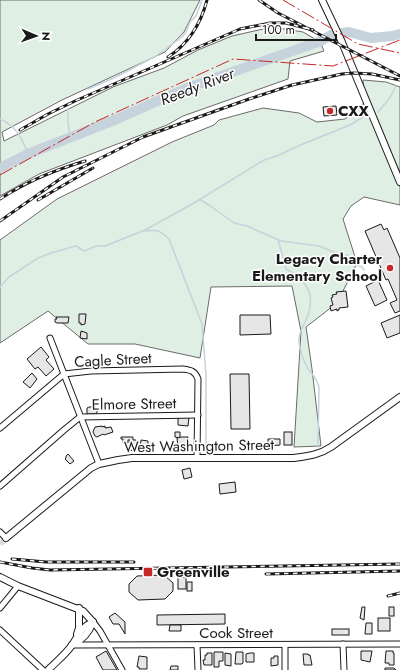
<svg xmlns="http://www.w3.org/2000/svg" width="400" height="670" font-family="Jost,sans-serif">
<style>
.green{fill:#e0efe3;stroke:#6a6a6a}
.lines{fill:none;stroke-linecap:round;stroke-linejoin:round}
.stream{stroke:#c6d2dc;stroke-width:1.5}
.river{stroke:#c6d2dc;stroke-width:10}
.building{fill:#e6e6e6;stroke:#1a1a1a}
.tertiary-tunnel{stroke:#ddd;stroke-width:6;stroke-dasharray:6 3;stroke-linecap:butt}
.minor-casing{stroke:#1a1a1a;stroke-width:7}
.tertiary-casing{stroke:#1a1a1a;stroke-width:8}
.minor{stroke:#fff;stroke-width:5}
.tertiary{stroke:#fff;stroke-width:6}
.rail-casing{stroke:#1a1a1a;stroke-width:3}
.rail{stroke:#fff;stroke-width:1.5;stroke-dasharray:4.5;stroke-linecap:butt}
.power{stroke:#c62828;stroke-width:1;stroke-dasharray:14 3 2 3;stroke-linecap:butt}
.poi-dot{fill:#c62828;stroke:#fff;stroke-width:1.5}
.labels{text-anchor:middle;stroke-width:3;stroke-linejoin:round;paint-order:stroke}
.poi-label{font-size:15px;font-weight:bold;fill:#1a1a1a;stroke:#fff;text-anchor:start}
.street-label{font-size:15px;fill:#1a1a1a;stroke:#fff}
.water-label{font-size:16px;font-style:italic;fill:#1a1a1a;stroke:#fff}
</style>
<rect width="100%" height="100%" fill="#fff"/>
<g class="green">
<polygon points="0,0 200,0 184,32 165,52 62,100 2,132 4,141 113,87 164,68 198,50 232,36 272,27 303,32 320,42 324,51 290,61 288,79 183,116 167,125 39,174 0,196"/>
<polygon points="363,80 386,82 400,87 400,205 364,197 351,206 343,219 357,263 337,303 306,327 312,369 321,446 294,447 301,331 292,286 211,287 200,358 135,344 88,344 48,311 0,343 0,240 57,199 172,142 214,125 219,120 263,108 299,113 317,122 345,119 365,102"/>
</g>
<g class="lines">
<g class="stream">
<polyline points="88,89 116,77 156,56 182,37 186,32 190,22 196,16 202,0"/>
<polyline points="68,109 68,122 70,137"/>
<polyline points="378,112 389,99 396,86"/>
<path d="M0,119C16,126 22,138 28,154"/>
<polyline points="199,199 209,205 234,223 247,226 281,241 319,246 341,255 347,255 356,265 362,267 364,270"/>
<path d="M143,231C158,230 158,229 169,239L202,324L206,375V447"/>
<path d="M278,239L286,269C309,281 317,297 305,322C302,329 298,334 299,342C300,349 302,357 305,363C307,369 312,373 315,378C317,381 318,384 319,387L318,447"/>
<polyline points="0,287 9,277 38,258 51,253 76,246 84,251 96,246 105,246 145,230 194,203 264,160 277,156 298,146 350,125 363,117"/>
</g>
<polyline class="river" points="0,168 28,154 117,119 187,88 321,41 331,35 349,32 371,38 392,36 400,34"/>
</g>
<g class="building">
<polygon points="336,106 337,115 324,116 323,107"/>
<polygon points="381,224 384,230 387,228 400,258 400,311 395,313 390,303 397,300 388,279 386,280 365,231"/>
<polygon points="378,280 387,300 375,306 366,286"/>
<polygon points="346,291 348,307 339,308 339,310 337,311 337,309 331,311 330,306 333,305 331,298 333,297 332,295 337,294 336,292"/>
<polygon points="79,314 86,314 85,324 81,325 81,323 79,323"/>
<polygon points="240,315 270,315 271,334 240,335"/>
<polygon points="400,315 400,333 387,338 381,323"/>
<polygon points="56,317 69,317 68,323 57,323 55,322 55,319 57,319"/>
<polygon points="81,331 87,333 87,339 80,338"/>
<polygon points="41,347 49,357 46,360 54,369 46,376 38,367 35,369 27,359"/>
<polygon points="32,373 37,379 30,388 23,382"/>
<polygon points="230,374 249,374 250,429 231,429"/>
<polygon points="89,407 96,407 96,410 98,410 96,414 87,414 87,408"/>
<polygon points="178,417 189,417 188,426 178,425"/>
<polygon points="102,426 102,427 105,426 105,428 111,427 113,432 104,435 103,434 97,437 95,436 93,432 95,427"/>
<polygon points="175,432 180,432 180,438 175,437"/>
<rect x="284" y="432" width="8" height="13"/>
<polygon points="121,437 133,437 133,440 136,440 137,442 137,449 135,449 135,451 129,450 130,440 128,440 128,443 123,443 123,439 121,439"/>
<polygon points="181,437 188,437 186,449 178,448 177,438"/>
<polygon points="268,439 280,439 280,445 268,446"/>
<polygon points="141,440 148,441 148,449 146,449 146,451 140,450"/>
<polygon points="68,454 74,461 70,464 65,459 66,458 66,456"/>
<polygon points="190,468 192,477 184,479 182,470"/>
<polygon points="235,482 236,492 220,494 219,484"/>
<polygon points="164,575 173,583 173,591 165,599 138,600 129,592 129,584 137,576"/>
<rect x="178" y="577" width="8" height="12"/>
<rect x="187" y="582" width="5" height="9"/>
<polygon points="362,607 365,607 364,620 360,618"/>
<rect x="389" y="607" width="5" height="9"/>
<polygon points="115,613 125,622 125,634 119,624 113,624 109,617"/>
<polygon points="225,614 225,624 157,625 157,615"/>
<rect x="378" y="618" width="12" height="13"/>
<polygon points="366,623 372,623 372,634 365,634"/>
<polygon points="170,625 181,625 181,631 169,631"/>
<rect x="332" y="629" width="17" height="6"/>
<polygon points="106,651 117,670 103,670 96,657"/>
<polygon points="361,651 372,651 370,662 361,660"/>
<polygon points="386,651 393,651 393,653 394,653 394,665 389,665 389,663 385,663"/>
<polygon points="214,652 223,652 223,661 219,661 219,667 214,667"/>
<polygon points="236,652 243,652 243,663 242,664 235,664"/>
<polygon points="207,653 212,653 212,665 204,665 203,660 205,660 205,655 207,655"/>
<polygon points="225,653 231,654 231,666 225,665"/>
<polygon points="250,653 254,653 254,662 246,662 246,654"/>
<polygon points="303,654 308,654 308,655 310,655 312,665 304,665"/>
<polygon points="139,656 147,657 147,669 139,669 139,667 137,667"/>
<polygon points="274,656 278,656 278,665 271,666 271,658 274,658"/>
<polygon points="171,666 178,666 178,670 170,670"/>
<polygon points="385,668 394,668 396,670 385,670"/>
</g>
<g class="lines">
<polyline class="tertiary-tunnel" points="0,544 6,538"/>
<defs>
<g id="minor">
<polyline points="50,338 99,464"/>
<path d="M0,428L64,374L91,371L183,369C191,370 195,371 198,379L197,458"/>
<polyline points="0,486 64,430 80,417 198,415"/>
<polyline points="0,532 6,538"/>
<polyline points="0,608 18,586"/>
<polyline points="93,622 100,631 122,670"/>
<polyline points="0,630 43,670"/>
<polyline points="343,644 344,670"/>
<polyline points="73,645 400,644"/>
<polyline points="197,645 198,670"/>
<polyline points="285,645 285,670"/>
</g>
<g id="tertiary">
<polyline points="322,0 341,40 400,182"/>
<path d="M6,538L91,468L99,464L118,460L132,458H294C308,456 319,455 331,447L400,397"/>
<polyline points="0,577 18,586 83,611 93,622"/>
<polyline points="77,634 79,628 79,608"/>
<path d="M72,645C83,640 89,633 93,622"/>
<path d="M48,670C56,662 66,654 72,645C80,634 80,628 93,622"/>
</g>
</defs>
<use href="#minor" class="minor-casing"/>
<use href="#tertiary" class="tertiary-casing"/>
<use href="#minor" class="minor"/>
<use href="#tertiary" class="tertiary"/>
<defs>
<g id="rail">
<polyline points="259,0 278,13 400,76"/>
<path d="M168,57C188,44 201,23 207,0"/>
<polyline points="20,130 48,114 75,101 240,29 270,23 286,23 313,30"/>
<path d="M0,199C27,181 55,170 85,161"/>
<polyline points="38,200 93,168"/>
<polyline points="0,221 63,177 143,137 249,99 292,85 342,74 354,73 372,74 400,80"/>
<polyline points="12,559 46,562 134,562"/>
<polyline points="0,562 32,568 50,570 400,564"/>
<polyline points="266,574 400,571"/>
<polyline points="388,596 400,593"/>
</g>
</defs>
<use href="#rail" class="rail-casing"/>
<use href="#rail" class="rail"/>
<g class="power">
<polyline points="283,0 358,44 400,53"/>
<polyline points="0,175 95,122 233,59 333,66 400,40"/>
</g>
</g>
<g class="poi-dot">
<circle cx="330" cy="111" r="4"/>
<circle cx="390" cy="268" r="4"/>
<rect x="143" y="567" width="10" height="10" rx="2"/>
</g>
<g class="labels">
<g class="poi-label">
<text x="338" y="116">CXX</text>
<text x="382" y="264" text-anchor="end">Legacy Charter<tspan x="382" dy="17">Elementary School</tspan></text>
<text x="157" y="577">Greenville</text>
</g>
<g class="street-label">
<text transform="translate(113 360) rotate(-3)" y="5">Cagle Street</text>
<text transform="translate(134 404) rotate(-1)" y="5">Elmore Street</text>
<text transform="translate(199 446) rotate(-1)" y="5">West Washington Street</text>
<text x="236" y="638">Cook Street</text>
</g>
<g class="water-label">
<text transform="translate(197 86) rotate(-21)" y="6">Reedy River</text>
</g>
</g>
<g transform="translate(36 36) rotate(92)" stroke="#ffffff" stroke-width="3" paint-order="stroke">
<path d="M0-3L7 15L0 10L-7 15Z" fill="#1a1a1a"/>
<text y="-6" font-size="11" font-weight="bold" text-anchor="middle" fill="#1a1a1a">N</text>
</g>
<path d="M256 34v6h80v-6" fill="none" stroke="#1a1a1a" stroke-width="2"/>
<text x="262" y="34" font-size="12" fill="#1a1a1a" stroke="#ffffff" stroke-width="3" paint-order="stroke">100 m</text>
</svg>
